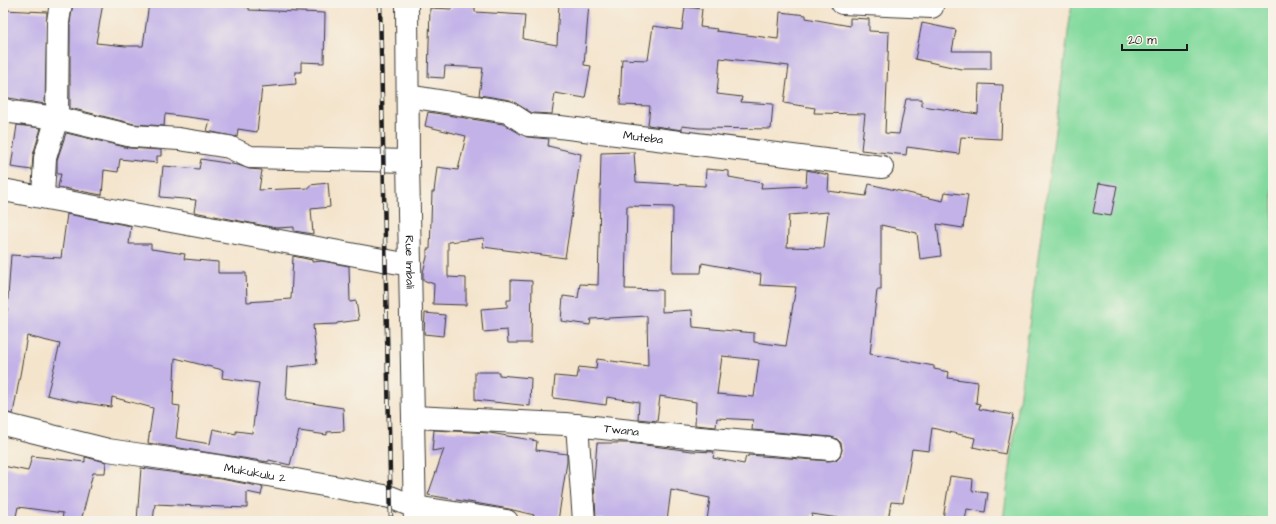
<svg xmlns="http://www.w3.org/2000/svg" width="1276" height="524" font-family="'Architects Daughter',sans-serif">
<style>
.green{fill:#83da9e;stroke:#507b5d}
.building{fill:#c2b2e8;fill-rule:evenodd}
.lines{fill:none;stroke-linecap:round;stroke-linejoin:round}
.minor-casing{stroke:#3c3a36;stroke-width:24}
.minor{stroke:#fff;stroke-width:22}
.rail-casing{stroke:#1c1c1c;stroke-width:4.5}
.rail{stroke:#f7f3e8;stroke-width:3;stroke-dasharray:9;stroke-linecap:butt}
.labels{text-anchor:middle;stroke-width:3;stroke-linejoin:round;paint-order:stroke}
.street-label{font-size:12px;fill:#1c1c1c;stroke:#f7f3e8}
</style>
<rect width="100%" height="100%" fill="#f7f3e8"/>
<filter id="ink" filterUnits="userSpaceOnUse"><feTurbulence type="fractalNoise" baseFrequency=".025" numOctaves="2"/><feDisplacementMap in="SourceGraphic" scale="8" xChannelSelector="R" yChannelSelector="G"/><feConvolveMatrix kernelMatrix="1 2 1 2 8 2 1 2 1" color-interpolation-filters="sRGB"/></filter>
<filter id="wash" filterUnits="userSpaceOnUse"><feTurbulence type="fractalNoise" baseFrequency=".012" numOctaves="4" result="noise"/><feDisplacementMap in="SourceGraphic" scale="16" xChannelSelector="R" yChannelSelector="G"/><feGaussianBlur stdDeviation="0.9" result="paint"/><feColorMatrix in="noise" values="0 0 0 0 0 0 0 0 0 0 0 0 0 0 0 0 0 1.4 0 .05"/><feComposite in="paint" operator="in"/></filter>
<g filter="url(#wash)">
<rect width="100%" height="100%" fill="#f4e4cc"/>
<polygon class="green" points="1072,3 1273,3 1273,521 1003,521"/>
<g id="blocks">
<g class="building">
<polygon points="73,3 103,3 96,43 126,46 143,46 149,3 226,3 226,5 249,7 249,10 325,13 324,63 301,62 301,72 295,72 296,84 262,87 257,132 238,129 237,137 207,131 210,120 165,114 164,126 134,124 70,108 70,23"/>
<polygon points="452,3 475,3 475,12 525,15 523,39 557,45 559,3 589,3 584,65 591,66 585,98 555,93 552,114 532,113 510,100 479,95 483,68 445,66 444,78 428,77 430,8 452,9"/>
<polygon points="685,7 702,9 700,27 717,29 716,31 778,39 780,12 806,15 806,18 850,26 850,18 869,19 869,31 889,32 885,133 899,134 906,99 922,99 922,106 978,114 979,84 1003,85 1001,139 961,137 959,154 907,147 906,155 861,150 865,114 814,113 815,108 784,103 789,66 720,58 717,94 742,97 741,102 773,104 771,129 699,128 682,126 682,130 648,125 650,106 620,105 622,59 648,60 653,26 682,30"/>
<polygon points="3,10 47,12 45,104 3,97"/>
<polygon points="922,23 956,30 952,51 991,51 991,69 961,69 915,59"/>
<polygon points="428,112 503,124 527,137 549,139 548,146 581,154 565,258 483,247 484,238 448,242 448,277 466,278 466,305 433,304 434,284 423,280 423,272 427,257 427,249 430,249 432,192 434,192 437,167 458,170 466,136 425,126"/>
<polygon points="17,125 41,128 33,155 32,170 11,167"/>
<polygon points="66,133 129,148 161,150 161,156 157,156 157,163 120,159 118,172 104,170 102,195 58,187 61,174 57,174 57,160"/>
<path d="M634,152L636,182L705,186L706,169L729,171V177L762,183L761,188L806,186L807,170L829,175L828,191L866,196L869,184L943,201L945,192L968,195L963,228L937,224L941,256L920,259L917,233L881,225V290H877L870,354L934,366V369L949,372L948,378L978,382L976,403L980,404L979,409L1013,415L1005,454L973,447L975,438L932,428L929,451L912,449L903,503L891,502L888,521H858L812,514L811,521H707L710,498L671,490L667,521L596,519L594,480L597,443H629L692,451L714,452L713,458L744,464L746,456L748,457V455L829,461L836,460L840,456L842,450L841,443L837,439L831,437L752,430L753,420L717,418L716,427L695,425L696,402L660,396L657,421L638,419L639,402L607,397L606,405L553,398L555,376L577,378L579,367L596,369L597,359L648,366L647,316L591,319L590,325L561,321L563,296L578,298L580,284L598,285L601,153ZM627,206L673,207L672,273H701L702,263L761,274L760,285L796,287L786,346L754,342V333L693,327L692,310L662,312V290L625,289ZM828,212L824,248L787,247L789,215ZM722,356L759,360L754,397L717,394Z"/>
<polygon points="201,159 238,165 249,169 262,170 259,190 310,188 310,185 328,183 330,207 311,209 313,234 294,231 294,227 276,228 194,212 196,200 160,197 163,166 199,169"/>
<polygon points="1099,183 1117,186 1111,216 1093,213"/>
<path d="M67,214L131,226L129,244H151V249L185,254L184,259L218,262V273H246L247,302L291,299L293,256L312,260V262L322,261L349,266L350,302L356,301L359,320L337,323V324L313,325L317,364L288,367L286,399L343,408L344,431L327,432V435L299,431L290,465L269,460L268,462L148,443L153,408L112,397L111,407L73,401L47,395L60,344L27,336L13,414L3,412V311H7L11,255L61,258ZM175,358L223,370L222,378L259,383L252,433L236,431V434L213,429L210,444L176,438L180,406L173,405Z"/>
<polygon points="511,280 532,281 531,343 508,343 507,330 483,332 481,309 507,307 507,300 511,300"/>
<polygon points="425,313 445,315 443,336 424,334"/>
<polygon points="475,372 499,372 499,375 531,378 530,406 475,400"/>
<polygon points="434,430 490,433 537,441 536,450 567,454 567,462 558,521 533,517 534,515 509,509 428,495 444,449 432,451"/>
<polygon points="32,456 85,462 85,457 106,462 105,473 93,473 81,521 62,521 63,513 18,507 15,521 3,521 3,466 28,471"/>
<polygon points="141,468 221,479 263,487 261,495 247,492 247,508 155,504 153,521 137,521"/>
<polygon points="950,476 973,479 972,491 988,493 985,512 967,509 965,521 943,519"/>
</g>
</g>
</g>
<g filter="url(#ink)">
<use href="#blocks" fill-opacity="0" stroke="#3c3a36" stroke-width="1"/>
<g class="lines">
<defs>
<g id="minor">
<path id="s1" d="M407,3L408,161L415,521"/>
<polyline points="842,3 932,7"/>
<path id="s2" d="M408,96L508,112L528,125L560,127L882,167"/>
<polyline points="3,109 11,112 57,118 132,136 179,139 229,147 250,157 408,161"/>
<polyline points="3,190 410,265"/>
<polyline points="43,196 45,158 57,118 58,22 61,3"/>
<path id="s3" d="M413,417L565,424L688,437L830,449"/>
<path id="s4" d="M3,424L108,450L223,467L390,497L415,507L507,521"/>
<polyline points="577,425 584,521"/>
</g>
</defs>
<use href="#minor" class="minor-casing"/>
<use href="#minor" class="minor"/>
<defs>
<polyline id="rail" points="380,3 391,521"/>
</defs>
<use href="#rail" class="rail-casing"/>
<use href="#rail" class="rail"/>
</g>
</g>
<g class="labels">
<g class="street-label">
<text dy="4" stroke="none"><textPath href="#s2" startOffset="241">Muteba</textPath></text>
<text dy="4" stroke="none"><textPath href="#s1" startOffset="259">Rue Imbali</textPath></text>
<text dy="4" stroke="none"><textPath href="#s3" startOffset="209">Twana</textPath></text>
<text dy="4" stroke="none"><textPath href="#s4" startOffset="257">Mukukulu 2</textPath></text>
</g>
</g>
<rect width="1276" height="524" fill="none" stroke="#f7f3e8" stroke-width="16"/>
<path d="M1122 44v6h65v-6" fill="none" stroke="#1c1c1c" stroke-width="2"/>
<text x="1128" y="44" font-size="12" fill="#1c1c1c" stroke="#f7f3e8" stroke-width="3" paint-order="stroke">20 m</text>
</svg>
